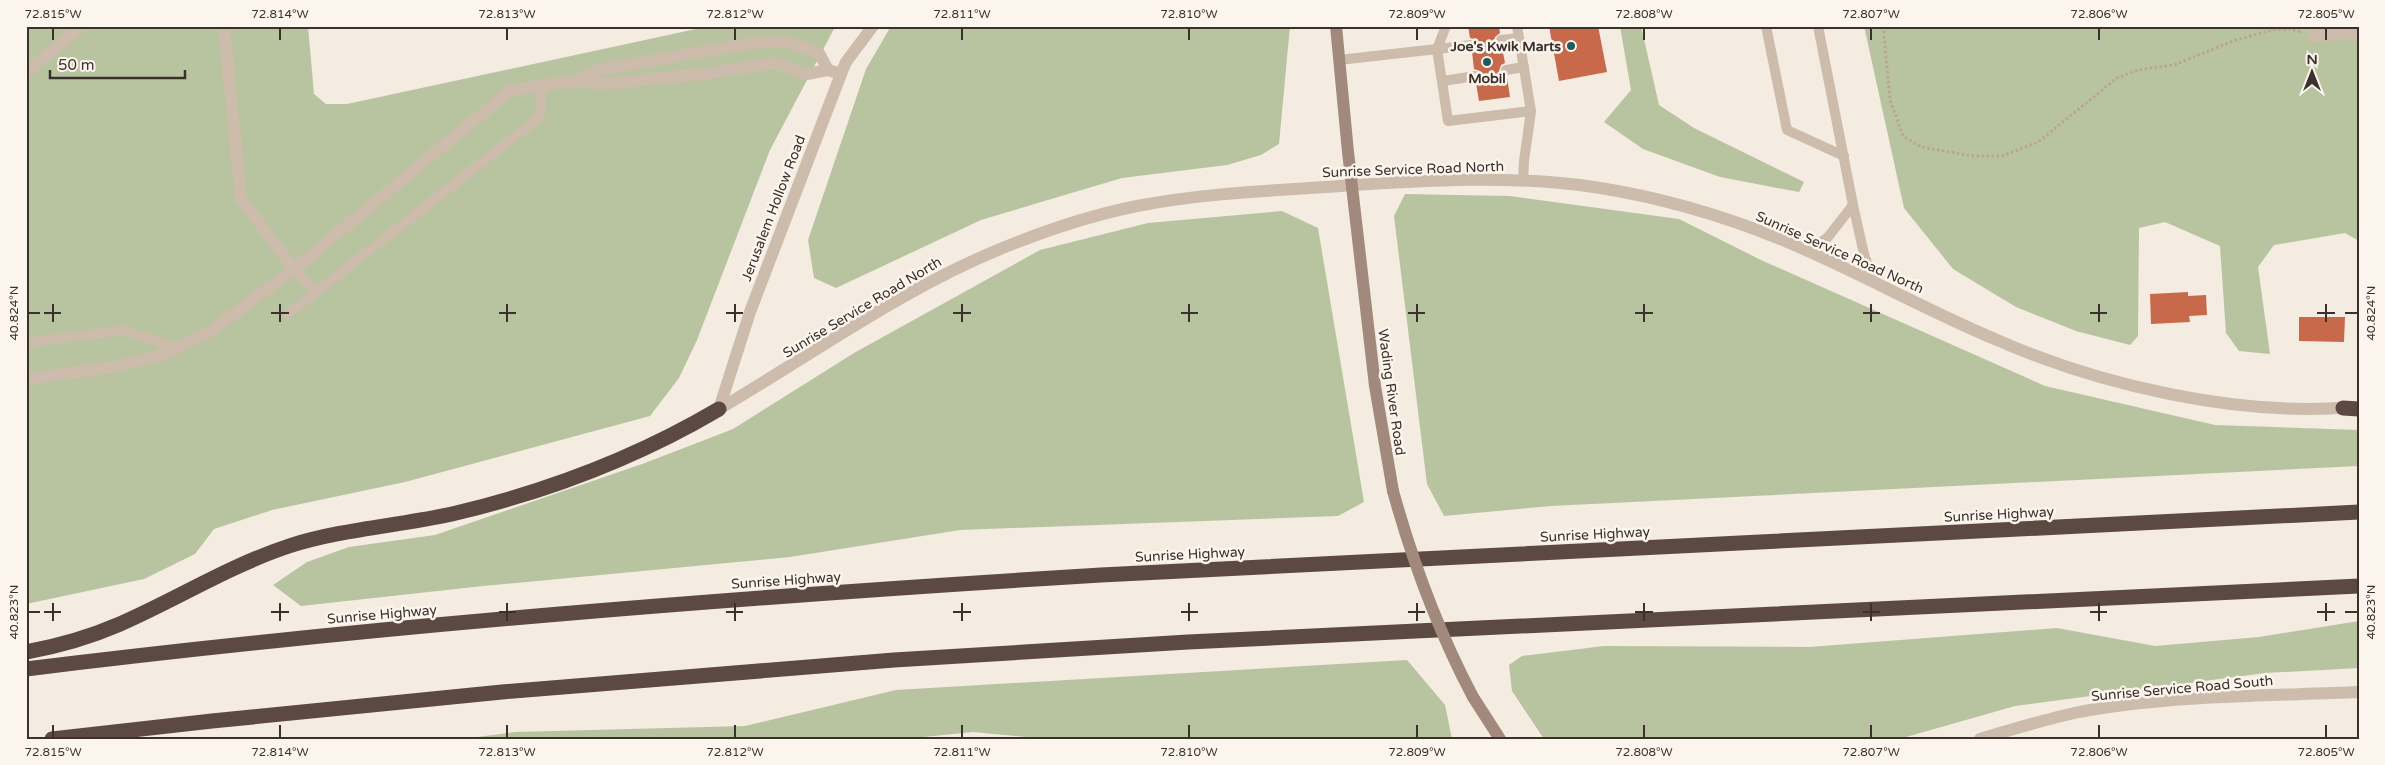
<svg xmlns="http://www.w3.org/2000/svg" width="2385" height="765" font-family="'Varela Round',sans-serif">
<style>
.green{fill:#b8c4a0}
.building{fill:#c8694b}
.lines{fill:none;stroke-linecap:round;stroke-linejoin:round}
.path{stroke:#b9a596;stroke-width:3;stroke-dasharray:2.5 2.5;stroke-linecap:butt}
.service{stroke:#cdbbac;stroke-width:10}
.minor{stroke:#cdbbac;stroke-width:12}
.tertiary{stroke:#cdbbac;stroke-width:12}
.secondary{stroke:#a18a7d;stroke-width:12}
.motorway{stroke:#5c4a42;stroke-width:15}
.secondary-bridge{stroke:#a18a7d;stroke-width:12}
.ticks{fill:none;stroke:#3b302b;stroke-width:2}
.poi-dot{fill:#1f5a5e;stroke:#fbf5ee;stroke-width:2}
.labels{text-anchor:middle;stroke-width:5;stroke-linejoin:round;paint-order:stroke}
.poi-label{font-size:14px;font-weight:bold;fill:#3b302b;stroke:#fbf5ee;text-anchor:end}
.street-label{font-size:14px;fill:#3b302b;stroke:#fbf5ee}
.neatline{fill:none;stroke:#3b302b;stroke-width:2}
.ticks-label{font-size:12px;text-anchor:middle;fill:#3b302b}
</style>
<rect width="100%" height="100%" fill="#f4ebe1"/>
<g class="green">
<polygon points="26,26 308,26 314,94 326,104 347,104 710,26 835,27 770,150 697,340 679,378 650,416 405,482 272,510 214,529 195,554 144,579 26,604"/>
<polygon points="891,26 1290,26 1279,144 1261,155 1227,165 1122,178 981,220 836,288 814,278 808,240 866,69"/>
<polygon points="1620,26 1641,26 1659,105 1694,128 1804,182 1799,192 1720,177 1643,149 1604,122 1631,90"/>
<polygon points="1864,26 2359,26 2359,241 2345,233 2274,245 2258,267 2270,354 2239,351 2226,333 2220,246 2165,222 2139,228 2138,336 2130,345 2076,331 2016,307 1953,269 1904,208"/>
<polygon points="1405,194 1510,196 1679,219 1761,260 2045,386 2215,425 2359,430 2359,466 1551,506 1444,516 1427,484 1394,216"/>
<polygon points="1282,211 1318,228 1364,502 1338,516 960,530 790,557 483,586 301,606 273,585 307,562 349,547 435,535 645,463 733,429 854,353 1040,250 1148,223"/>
<polygon points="2359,621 2359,668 2265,673 2015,706 1899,739 1544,739 1512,691 1509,665 1522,656 1604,646 1809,647 2057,628 2155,646 2259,637"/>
<polygon points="1407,660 1445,705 1452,739 1047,739 973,732 904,739 462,739 515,732 745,726 896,690"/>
</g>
<g class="building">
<polygon points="1468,26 1499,26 1500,33 1495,37 1494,41 1498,46 1502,47 1505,63 1501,65 1499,71 1501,75 1507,77 1510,97 1479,101 1476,83 1482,75 1480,71 1474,69 1472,52 1477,48 1478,44 1474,39 1470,38"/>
<polygon points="1549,26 1598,26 1607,72 1559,81"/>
<polygon points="2188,292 2188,296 2206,295 2207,315 2189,316 2190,322 2151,324 2150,294"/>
<polygon points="2299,317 2345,317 2344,342 2299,341"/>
</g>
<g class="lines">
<polyline class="path" points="1883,26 1890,100 1903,136 1921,147 1973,156 2002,156 2038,142 2117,78 2138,70 2174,65 2233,41 2272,30 2290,29 2301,32"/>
<g class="service">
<polyline points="1446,26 1437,49 1471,45"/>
<polyline points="1517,26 1531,111"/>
<polyline points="1766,26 1787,130 1844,156"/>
<polyline points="1818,26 1853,205"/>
<polyline points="1501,40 1519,38"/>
<polyline points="1339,60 1437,49 1448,121 1531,111 1524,161 1523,181"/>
<polyline points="1506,70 1524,67"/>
<polyline points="1443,81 1475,76"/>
<polyline points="1809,252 1828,237 1853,205 1864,254 1874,283"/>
<polyline points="294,269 316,292 540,117 542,85"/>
<polyline points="288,314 316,292"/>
<polyline points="26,343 123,330 177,348"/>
</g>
<g class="minor">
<polyline points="224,26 241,199 294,269"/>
<polyline points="2314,36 2359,33"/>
<polyline points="26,72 82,26"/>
<polyline points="575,81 598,70 759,42 784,41 819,53 828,70"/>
<polyline points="26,379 113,367 165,354 211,331 294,269 511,90 575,81 600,84 703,74 775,63 807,74 828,70 841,74"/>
<polyline points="719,409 750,312 841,74 846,62 873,26"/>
</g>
<g class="tertiary">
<path d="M719,409C813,354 903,288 1005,247C1047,230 1092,215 1137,206C1199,194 1263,191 1326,187C1415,181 1506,174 1594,187C1659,197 1725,216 1785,241C1857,271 1925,310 1997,340C2100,385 2238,417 2351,407"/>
<path d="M1980,739C2013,729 2046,719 2079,712C2170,695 2266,696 2359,692"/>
</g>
<g class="secondary">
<polyline points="1336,26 1348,152 1375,386 1393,491"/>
<polyline points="1473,697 1500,739"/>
</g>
<g class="motorway">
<polyline points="2343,408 2359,409"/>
<path d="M26,652C59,646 90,637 120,624C177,599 229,566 289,546C342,529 398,526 452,514C546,492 636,458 719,409"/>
<path d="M26,669C383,625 742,597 1101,575L2359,512"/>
<polyline points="52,739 212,721 502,692 894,660 1188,642 2359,586"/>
</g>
<path class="secondary-bridge" d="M1393,491C1413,563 1438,631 1473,697"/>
</g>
<path class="ticks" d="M53,28V40M280,28V40M507,28V40M735,28V40M962,28V40M1189,28V40M1417,28V40M1644,28V40M1871,28V40M2099,28V40M2326,28V40M53,304V322M280,304V322M507,304V322M735,304V322M962,304V322M1189,304V322M1417,304V322M1644,304V322M1871,304V322M2099,304V322M2326,304V322M28,313H40M44,313H61M271,313H289M499,313H516M726,313H743M953,313H971M1181,313H1198M1408,313H1425M1635,313H1653M1863,313H1880M2090,313H2107M2317,313H2335M2345,313H2358M53,603V621M280,603V621M507,603V621M735,603V621M962,603V621M1189,603V621M1417,603V621M1644,603V621M1871,603V621M2099,603V621M2326,603V621M28,612H40M44,612H61M271,612H289M499,612H516M726,612H743M953,612H971M1181,612H1198M1408,612H1425M1635,612H1653M1863,612H1880M2090,612H2107M2317,612H2335M2345,612H2358M53,725V738M280,725V738M507,725V738M735,725V738M962,725V738M1189,725V738M1417,725V738M1644,725V738M1871,725V738M2099,725V738M2326,725V738"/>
<g class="poi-dot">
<circle cx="1571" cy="46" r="5"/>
<circle cx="1487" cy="62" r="5"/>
</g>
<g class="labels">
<g class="poi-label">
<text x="1561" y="51">Joe's Kwik Marts</text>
<text x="1487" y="83" text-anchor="middle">Mobil</text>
</g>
<g class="street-label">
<text transform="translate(1413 169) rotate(-2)" y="5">Sunrise Service Road North</text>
<text transform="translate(773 208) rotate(-69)" y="5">Jerusalem Hollow Road</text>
<text transform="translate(1840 252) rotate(24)" y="5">Sunrise Service Road North</text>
<text transform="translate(862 307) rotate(-31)" y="5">Sunrise Service Road North</text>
<text transform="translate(1392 392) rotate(82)" y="5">Wading River Road</text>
<text transform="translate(1999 514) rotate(-3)" y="5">Sunrise Highway</text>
<text transform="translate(1595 534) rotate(-3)" y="5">Sunrise Highway</text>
<text transform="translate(1190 554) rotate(-3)" y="5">Sunrise Highway</text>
<text transform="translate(786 580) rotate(-4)" y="5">Sunrise Highway</text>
<text transform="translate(382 614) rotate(-5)" y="5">Sunrise Highway</text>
<text transform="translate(2182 688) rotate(-5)" y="5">Sunrise Service Road South</text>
</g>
</g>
<rect width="2385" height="765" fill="none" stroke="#fbf5ee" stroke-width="55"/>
<g transform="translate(2312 72)" stroke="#fbf5ee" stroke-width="4" paint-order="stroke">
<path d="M0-4L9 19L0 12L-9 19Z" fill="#3b302b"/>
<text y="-8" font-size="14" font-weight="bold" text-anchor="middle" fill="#3b302b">N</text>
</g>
<path d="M50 70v8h135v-8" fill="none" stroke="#3b302b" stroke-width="2.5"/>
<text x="58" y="70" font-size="15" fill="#3b302b" stroke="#fbf5ee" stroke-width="4" paint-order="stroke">50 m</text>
<rect x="28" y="28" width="2330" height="710" class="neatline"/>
<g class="ticks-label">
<text x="53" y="18">72.815°W</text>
<text x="280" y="18">72.814°W</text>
<text x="507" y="18">72.813°W</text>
<text x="735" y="18">72.812°W</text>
<text x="962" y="18">72.811°W</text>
<text x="1189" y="18">72.810°W</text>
<text x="1417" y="18">72.809°W</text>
<text x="1644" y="18">72.808°W</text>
<text x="1871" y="18">72.807°W</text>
<text x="2099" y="18">72.806°W</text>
<text x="2326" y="18">72.805°W</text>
<text transform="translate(14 313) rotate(-90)" y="4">40.824°N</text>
<text transform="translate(2371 313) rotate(-90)" y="4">40.824°N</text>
<text transform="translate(14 612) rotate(-90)" y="4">40.823°N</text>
<text transform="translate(2371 612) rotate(-90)" y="4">40.823°N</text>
<text x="53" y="756">72.815°W</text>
<text x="280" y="756">72.814°W</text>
<text x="507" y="756">72.813°W</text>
<text x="735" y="756">72.812°W</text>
<text x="962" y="756">72.811°W</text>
<text x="1189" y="756">72.810°W</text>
<text x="1417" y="756">72.809°W</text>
<text x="1644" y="756">72.808°W</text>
<text x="1871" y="756">72.807°W</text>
<text x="2099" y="756">72.806°W</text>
<text x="2326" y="756">72.805°W</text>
</g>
</svg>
